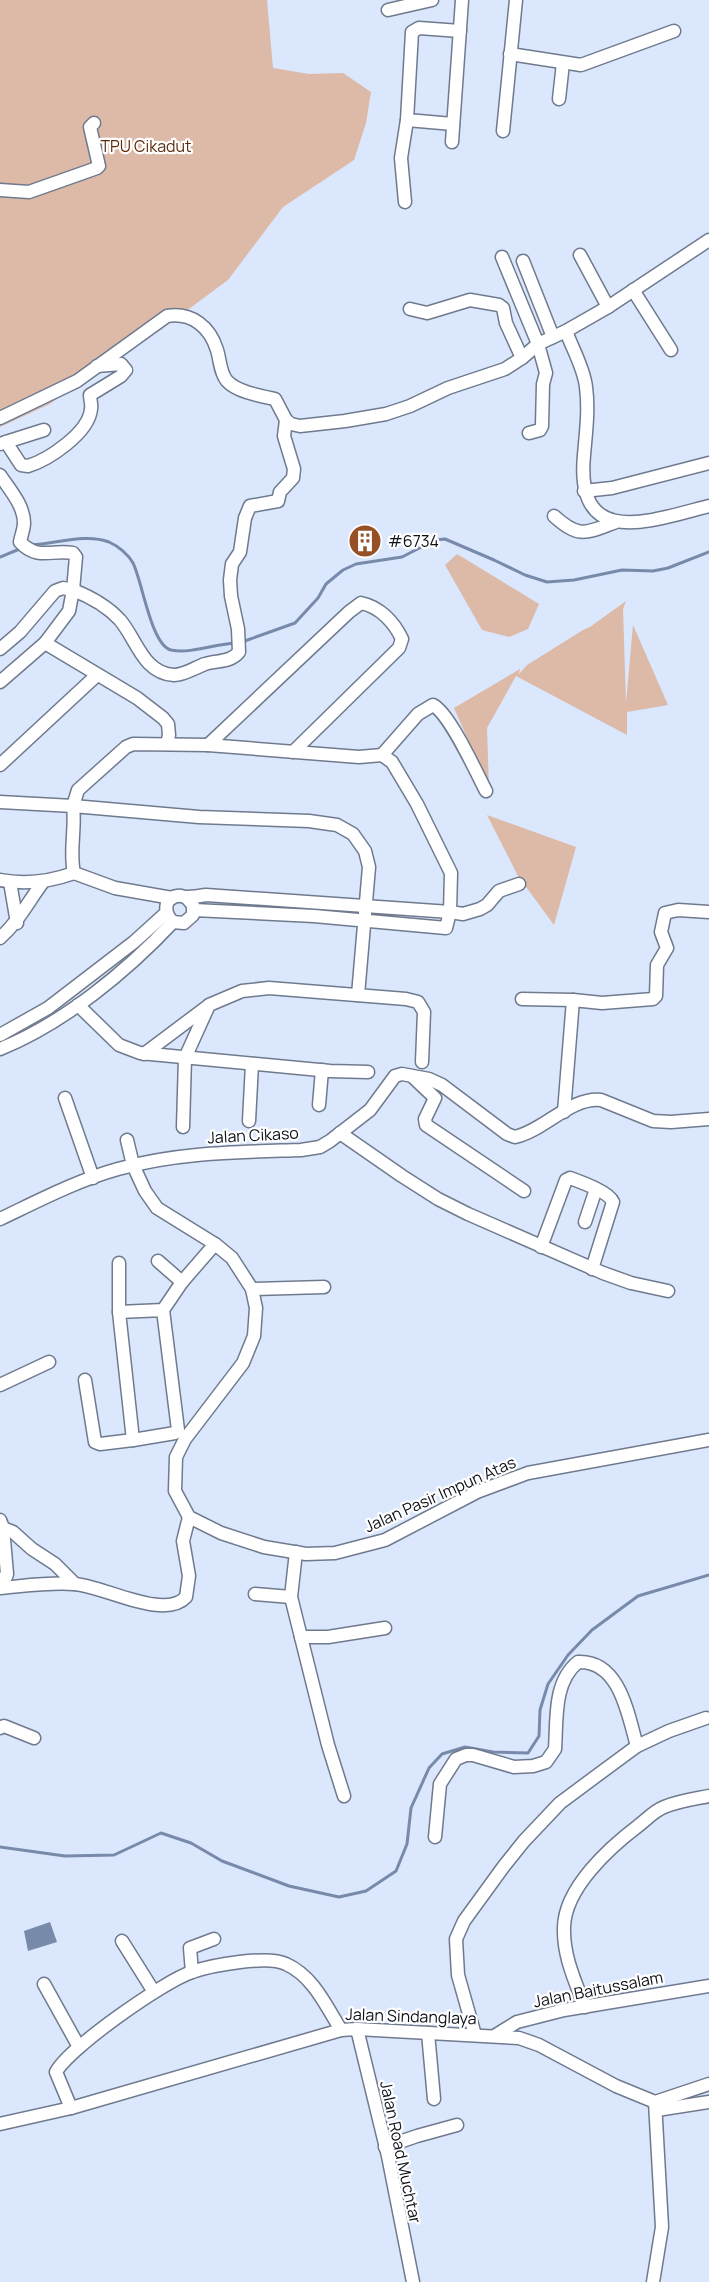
<svg xmlns="http://www.w3.org/2000/svg" width="709" height="2282" font-family="Manrope,sans-serif">
<style>
.green{fill:#ddb9a7}
.water{fill:#788aaa}
.lines{fill:none;stroke-linecap:round;stroke-linejoin:round}
.stream{stroke:#788aaa;stroke-width:3}
.minor-casing{stroke:#6f7a8e;stroke-width:15}
.minor{stroke:#fff;stroke-width:12}
.labels{text-anchor:middle;stroke-width:4.5;stroke-linejoin:round;paint-order:stroke}
.park-label{font-size:16px;fill:#5d2c0d;stroke:#fff}
.poi-label{font-size:16px;fill:#0d1118;stroke:#fff;text-anchor:start}
.street-label{font-size:16px;fill:#0d1118;stroke:#fff}
</style>
<rect width="100%" height="100%" fill="#dbe7fd"/>
<g class="green">
<polygon points="0,0 267,0 273,68 309,74 343,73 371,92 366,123 354,160 283,207 228,280 159,331 98,366 50,404 0,427"/>
<polygon points="457,554 539,604 528,629 509,637 482,630 445,565"/>
<polygon points="626,601 623,609 626,703 633,625 668,705 627,712 627,735 516,676 487,728 489,788 454,708 520,669 519,674 527,665 583,630 590,627"/>
<polygon points="487,815 576,847 554,925 518,876"/>
</g>
<polygon class="water" points="50,1922 57,1942 28,1951 24,1931"/>
<g class="lines">
<g class="stream">
<path d="M31,545C56,544 85,533 109,542C118,546 128,554 133,563C142,580 151,645 171,650C191,654 215,644 235,643"/>
<polyline points="0,557 22,548"/>
<polyline points="242,642 295,623 318,598 326,584 343,570 356,564 402,557 435,540 445,539 494,560 525,575 547,582 574,580 622,570 653,571 668,568 709,552"/>
<polyline points="0,1847 65,1856 114,1855 161,1833 191,1843 222,1861 289,1886 339,1897 366,1891 396,1871 407,1844 411,1808 429,1768 442,1754 465,1747 493,1752 528,1753 539,1736 540,1710 548,1684 568,1655 592,1630 638,1596 709,1575"/>
</g>
<defs>
<g id="minor">
<polyline points="388,10 432,0"/>
<polyline points="510,54 581,65 674,31"/>
<polyline points="559,99 563,63"/>
<polyline points="453,124 407,120 412,32 419,28 460,31"/>
<polyline points="503,131 516,0"/>
<polyline points="452,142 462,0"/>
<polyline points="0,190 29,192 97,168 99,166 90,127 94,123"/>
<polyline points="405,202 401,158 407,120"/>
<polyline points="580,255 608,307"/>
<polyline points="502,257 538,344 546,373 543,384 542,426 540,430 529,433"/>
<polyline points="523,261 553,337"/>
<polyline points="633,290 671,350"/>
<polyline points="410,309 427,313 470,300 499,305 503,308 506,323 522,358"/>
<path d="M566,331C572,348 584,368 586,387C589,410 586,432 584,455C575,550 650,521 709,506"/>
<path d="M0,418L77,381L167,316C192,312 210,327 217,350C220,359 220,373 227,381C237,392 261,396 275,399L286,420L291,424L300,426L345,421L386,414L410,406L448,388L505,369L522,358L538,344L566,331L608,307L709,240"/>
<polyline points="6,442 44,430"/>
<path d="M0,444L6,442L21,465L28,466C48,460 89,433 91,409C92,405 90,400 90,395L121,376L126,370L121,364L97,366"/>
<path d="M0,475C9,489 24,505 24,523C24,529 21,536 20,542C38,561 52,549 73,553L76,557L73,590C91,597 107,606 120,620C137,640 143,673 174,675C185,675 194,668 205,664C217,660 230,663 239,652L238,629L231,596L230,580L232,564L240,552L245,518L250,506L278,501L280,492L293,478L294,469L284,436L286,420"/>
<polyline points="584,491 612,488 709,463"/>
<path d="M554,516C579,539 586,533 616,522"/>
<polyline points="45,643 137,698 163,718 168,724 169,735 167,744"/>
<polyline points="0,649 20,632 55,591 63,588 73,590 69,611 45,643 0,682"/>
<path d="M208,745L349,612L361,603C380,607 394,622 402,639L399,648L293,752"/>
<path d="M382,755L418,714L433,705C450,714 476,772 486,791"/>
<polyline points="0,765 97,675"/>
<polyline points="0,802 73,806 78,790 126,747 133,744 208,745 359,757 382,755 392,762 417,804 451,873 450,912 463,914 480,909 487,905 499,891 519,884"/>
<path d="M0,880C26,885 49,882 74,873"/>
<polyline points="10,882 17,923"/>
<path d="M186,897L193,905V915L184,923L173,922C164,914 163,898 177,896C183,895 181,897 187,897C193,897 200,896 206,895L450,912L446,928L314,916L194,910"/>
<path d="M172,898L115,888L74,873C69,851 76,828 73,806L199,817L309,821L337,825L353,834L365,851L369,867L358,995"/>
<path d="M0,938C19,921 28,902 43,882"/>
<polyline points="522,999 573,1000"/>
<polyline points="78,1005 119,1045 140,1053 330,1071 368,1072"/>
<polyline points="0,1035 48,1008 134,942 166,913"/>
<path d="M0,1049C64,1023 126,972 173,922"/>
<polyline points="144,1054 208,1006"/>
<polyline points="413,1077 435,1098 425,1119 426,1125 524,1191"/>
<polyline points="65,1098 93,1178"/>
<polyline points="319,1105 322,1070"/>
<polyline points="564,1112 573,1000 602,1003 653,999 656,996 657,965 667,948 661,932 665,913 678,910 709,912"/>
<polyline points="249,1121 252,1064"/>
<polyline points="183,1127 185,1058 209,1005 242,991 269,988 406,999 418,1002 424,1012 422,1062"/>
<polyline points="340,1133 402,1176 438,1199 468,1214 603,1273 631,1283 668,1291"/>
<polyline points="127,1140 133,1165 145,1191 157,1208 215,1244 232,1258 252,1289 256,1308 254,1336 243,1363 185,1439 176,1457 175,1491 189,1517 221,1533 264,1547 306,1554 335,1553 385,1540 477,1492 528,1473 709,1440"/>
<path d="M0,1219C38,1201 78,1180 118,1169C178,1152 240,1152 301,1150L320,1147L330,1141L370,1110L395,1076L402,1074L429,1079L442,1085L507,1134L515,1137C545,1130 570,1097 601,1100L653,1121L671,1122L709,1119"/>
<polyline points="585,1222 596,1189"/>
<path d="M541,1247L566,1180L570,1178C581,1182 609,1192 613,1202L592,1269"/>
<polyline points="158,1261 182,1282"/>
<polyline points="252,1289 324,1287"/>
<polyline points="163,1310 178,1430 175,1433 133,1440 119,1312 163,1310 182,1282 215,1244"/>
<polyline points="119,1312 119,1263"/>
<polyline points="85,1380 95,1442 100,1444 133,1440"/>
<polyline points="0,1385 49,1362"/>
<polyline points="0,1520 3,1528 7,1574 6,1577 0,1579"/>
<polyline points="3,1528 13,1532 32,1549 55,1564 75,1584"/>
<polyline points="296,1552 291,1597 301,1637 328,1637 385,1628"/>
<path d="M0,1588C24,1586 50,1582 74,1584C102,1585 164,1621 186,1597L189,1576L183,1541L189,1517"/>
<polyline points="255,1594 291,1597"/>
<polyline points="301,1637 328,1745 344,1796"/>
<polyline points="0,1728 4,1726 34,1738"/>
<path d="M435,1837L440,1784L456,1759L466,1755H473L514,1767L533,1766L546,1762L555,1749C557,1720 553,1682 578,1662C620,1660 628,1715 637,1746"/>
<polyline points="122,1941 154,1992"/>
<polyline points="192,1972 190,1948 214,1939"/>
<polyline points="44,1984 79,2047"/>
<path d="M585,2007C575,1981 563,1956 564,1927C565,1888 609,1848 638,1826C647,1819 654,1811 664,1807C679,1801 694,1799 709,1796"/>
<polyline points="357,2029 388,2156 413,2282"/>
<polyline points="428,2033 434,2099"/>
<polyline points="475,2035 458,1975 456,1939 464,1921 504,1866 524,1841 560,1803 599,1774 637,1746 669,1731 706,1718"/>
<polyline points="496,2035 517,2022 564,2010 709,1986"/>
<path d="M71,2108L56,2072C69,2048 164,1981 192,1972C212,1965 268,1955 286,1964C313,1976 326,2006 341,2030"/>
<polyline points="657,2110 709,2102"/>
<polyline points="0,2124 71,2108 341,2030 357,2029 519,2038 539,2045 616,2086 655,2102 709,2084"/>
<polyline points="385,2147 417,2136 457,2125"/>
<polyline points="653,2282 662,2227 655,2102"/>
</g>
</defs>
<use href="#minor" class="minor-casing"/>
<use href="#minor" class="minor"/>
</g>
<defs>
<symbol id="building-disc" viewBox="-11 -11 22 22"><circle r="9.5" fill="#965026" stroke="#fff"/><path d="M-4-6H4V6H1V3H-1V6H-4ZM-2.5-4.3h1.7v1.8h-1.7ZM.8-4.3h1.7v1.8H.8ZM-2.5-1h1.7V.8h-1.7ZM.8-1h1.7V.8H.8Z" fill="#fff"/></symbol>
</defs>
<g fill-rule="evenodd">
<use href="#building-disc" x="346" y="522" width="38" height="38"/>
</g>
<g class="labels">
<g class="park-label">
<text x="146" y="152">TPU Cikadut</text>
</g>
<g class="poi-label">
<text x="388" y="547">#6734</text>
</g>
<g class="street-label">
<text transform="translate(253 1135) rotate(-3)" y="6">Jalan Cikaso</text>
<text transform="translate(440 1494) rotate(-24)" y="6">Jalan Pasir Impun Atas</text>
<text transform="translate(598 1989) rotate(-11)" y="6">Jalan Baitussalam</text>
<text transform="translate(411 2016) rotate(2)" y="6">Jalan Sindanglaya</text>
<text transform="translate(401 2152) rotate(78)" y="6">Jalan Road Muchtar</text>
</g>
</g>
</svg>
